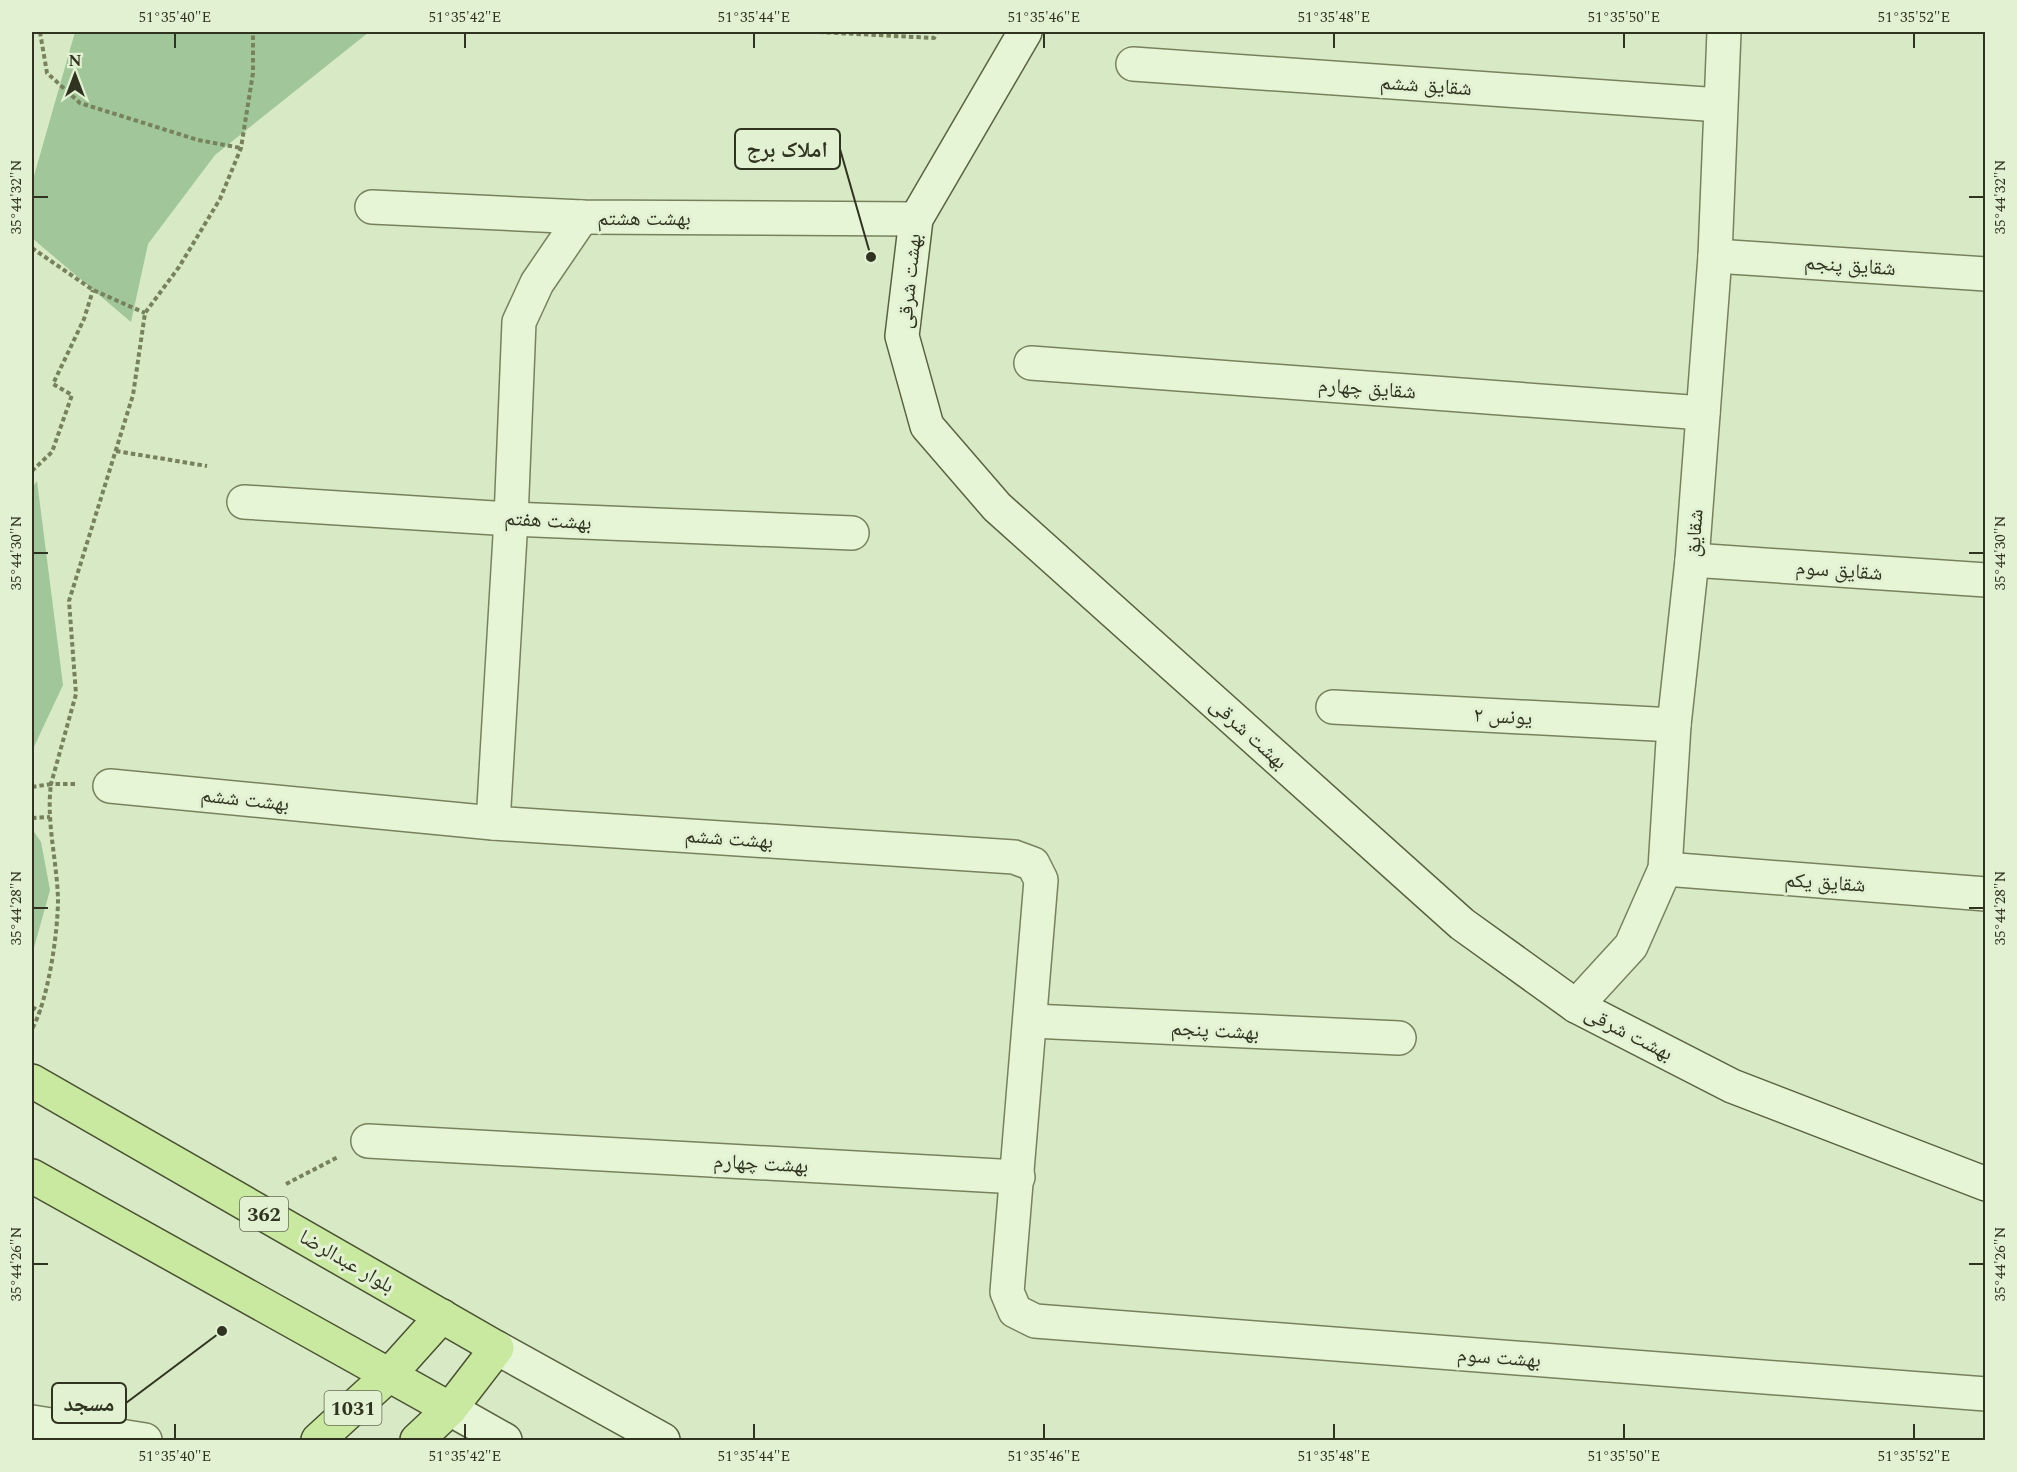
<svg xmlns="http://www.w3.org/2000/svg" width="2017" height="1472" font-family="Spectral,'Noto Naskh Arabic',serif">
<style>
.green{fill:#a0c69a}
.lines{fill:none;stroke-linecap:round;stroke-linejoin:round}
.street-casing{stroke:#77825d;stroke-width:36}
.secondary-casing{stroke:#5a6340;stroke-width:36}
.primary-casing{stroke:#495031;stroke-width:36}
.path{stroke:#77825d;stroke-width:4;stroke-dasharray:4.5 3;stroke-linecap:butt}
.street{stroke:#e7f5d7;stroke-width:33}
.secondary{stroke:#e7f5d7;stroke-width:33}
.primary{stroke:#c9e8a0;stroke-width:33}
.ticks{fill:none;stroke:#2f331f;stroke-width:2}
.labels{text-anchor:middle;stroke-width:6;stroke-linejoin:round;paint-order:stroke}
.shield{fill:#e3f1d3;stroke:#656c55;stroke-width:1.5}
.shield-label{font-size:20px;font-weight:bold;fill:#2f331f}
.street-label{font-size:21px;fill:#2f331f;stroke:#e3f1d3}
.leader{fill:none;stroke:#2f331f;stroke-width:2}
.callout-dot{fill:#2f331f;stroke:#e3f1d3;stroke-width:2}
.callout{fill:#e3f1d3;stroke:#2f331f;stroke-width:2}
.callout-label{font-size:22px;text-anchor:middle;font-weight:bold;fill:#2f331f}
.neatline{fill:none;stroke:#2f331f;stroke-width:2}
.ticks-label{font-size:15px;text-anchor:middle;fill:#2f331f}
</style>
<rect width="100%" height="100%" fill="#d8e9c5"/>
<g class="green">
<polygon points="75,32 369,32 215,155 148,244 131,322 32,238 32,183"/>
<polygon points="37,481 63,685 32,751 32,488"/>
<polygon points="32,829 41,842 50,890 32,955"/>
</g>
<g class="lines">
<defs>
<g id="street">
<polyline points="1133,64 1720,105"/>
<polyline points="372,207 582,217 916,219"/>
<polyline points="1715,256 1986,274"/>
<polyline points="1031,363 1703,413"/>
<polyline points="244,502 511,519 852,533"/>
<polyline points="1692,560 1986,580"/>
<polyline points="1333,707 1674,725"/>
<polyline points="110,786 493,823 1014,857 1033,864 1041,880 1007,1292 1015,1311 1035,1321 1986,1394"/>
<polyline points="493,823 511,519 519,322 537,283 582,217"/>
<polyline points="1665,869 1986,894"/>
<polyline points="1576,1006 1631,946 1665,869 1674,725 1692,560 1715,256 1724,32"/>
<polyline points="1032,1021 1399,1038"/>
<polyline points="368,1141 1018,1177"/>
<polyline points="32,1422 145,1440"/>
</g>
<g id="secondary">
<polyline points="1025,32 916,219 902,336 927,426 997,507 1462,924 1576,1006 1732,1086 1986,1184"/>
<polyline points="497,1348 663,1440"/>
<polyline points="450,1409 505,1440"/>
</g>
<g id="primary">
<polyline points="32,1081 497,1348 450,1409 417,1440"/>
<polyline points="32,1176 450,1409"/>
<polyline points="318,1440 389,1375 442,1316"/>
</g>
</defs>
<use href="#street" class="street-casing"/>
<use href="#secondary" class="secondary-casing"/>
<use href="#primary" class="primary-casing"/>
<g class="path">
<polyline points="40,32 47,73 80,103 198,140 241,148"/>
<polyline points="819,32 934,38 937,32"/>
<polyline points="32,248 93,290 145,313"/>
<polyline points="116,451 207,466"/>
<polyline points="32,471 52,452 72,395 53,384 84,319 93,290"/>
<polyline points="75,784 51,784 76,694 69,601 133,395 145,313 179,267 220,199 241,148 253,73 253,32"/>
<path d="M32,787L51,784C46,822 57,861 58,899C58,933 48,1001 32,1029"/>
<polyline points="32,818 50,817"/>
<polyline points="32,1007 41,1012"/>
<polyline points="286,1184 338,1157"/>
</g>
<use href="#street" class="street"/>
<use href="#secondary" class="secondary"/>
<use href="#primary" class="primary"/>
</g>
<path class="ticks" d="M175,33V48M465,33V48M754,33V48M1044,33V48M1334,33V48M1624,33V48M1914,33V48M33,197H48M1969,197H1984M33,553H48M1969,553H1984M33,908H48M1969,908H1984M33,1264H48M1969,1264H1984M175,1424V1439M465,1424V1439M754,1424V1439M1044,1424V1439M1334,1424V1439M1624,1424V1439M1914,1424V1439"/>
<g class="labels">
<g class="shield">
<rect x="240" y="1197" width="48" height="34" rx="4.5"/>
<rect x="324.5" y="1391" width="57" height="34" rx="4.5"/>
</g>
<g class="shield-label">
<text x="264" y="1221">362</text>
<text x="353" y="1415">1031</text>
</g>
<g class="street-label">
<text transform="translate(1426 85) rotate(4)" y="7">شقایق ششم</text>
<text x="644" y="225">بهشت هشتم</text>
<text transform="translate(1850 265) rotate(4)" y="7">شقایق پنجم</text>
<text transform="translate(909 281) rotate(-84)" y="7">بهشت شرقی</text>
<text transform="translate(1367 388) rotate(4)" y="7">شقایق چهارم</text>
<text transform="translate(548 520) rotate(3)" y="7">بهشت هفتم</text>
<text transform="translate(1694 533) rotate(-86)" y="7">شقایق</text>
<text transform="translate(1839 570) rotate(4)" y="7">شقایق سوم</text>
<text transform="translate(1503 716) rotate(3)" y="7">یونس ۲</text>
<text transform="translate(1249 733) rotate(42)" y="7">بهشت شرقی</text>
<text transform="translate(245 799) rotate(6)" y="7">بهشت ششم</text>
<text transform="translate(729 838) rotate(4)" y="7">بهشت ششم</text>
<text transform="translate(1825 882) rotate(4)" y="7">شقایق یکم</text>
<text transform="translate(1215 1030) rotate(3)" y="7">بهشت پنجم</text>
<text transform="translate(1629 1033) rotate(27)" y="7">بهشت شرقی</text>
<text transform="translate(761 1163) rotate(3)" y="7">بهشت چهارم</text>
<text transform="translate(347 1261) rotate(30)" y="7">بلوار عبدالرضا</text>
<text transform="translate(1499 1357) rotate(4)" y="7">بهشت سوم</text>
</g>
</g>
<path class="leader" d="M871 257L840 149M222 1331L126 1403"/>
<g class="callout-dot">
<circle cx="871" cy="257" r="6"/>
<circle cx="222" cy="1331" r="6"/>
</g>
<g class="callout">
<rect x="735" y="129" width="105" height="40" rx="6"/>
<rect x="52" y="1383" width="74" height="40" rx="6"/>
</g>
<g class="callout-label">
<text x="787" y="157">املاک برج</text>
<text x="89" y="1411">مسجد</text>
</g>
<rect width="2017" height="1472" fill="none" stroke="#e3f1d3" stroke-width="66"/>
<g transform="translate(75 75)" stroke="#e3f1d3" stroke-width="4.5" paint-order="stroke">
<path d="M0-4.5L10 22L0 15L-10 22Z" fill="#2f331f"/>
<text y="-9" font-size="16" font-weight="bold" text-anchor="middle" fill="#2f331f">N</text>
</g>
<rect x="33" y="33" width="1951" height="1406" class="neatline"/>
<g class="ticks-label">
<text x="175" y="22">51°35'40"E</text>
<text x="465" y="22">51°35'42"E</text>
<text x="754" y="22">51°35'44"E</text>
<text x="1044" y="22">51°35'46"E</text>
<text x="1334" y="22">51°35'48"E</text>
<text x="1624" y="22">51°35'50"E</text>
<text x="1914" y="22">51°35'52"E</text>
<text transform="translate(16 197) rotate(-90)" y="5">35°44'32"N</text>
<text transform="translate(2000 197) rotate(-90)" y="5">35°44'32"N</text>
<text transform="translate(16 553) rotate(-90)" y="5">35°44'30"N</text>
<text transform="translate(2000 553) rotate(-90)" y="5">35°44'30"N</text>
<text transform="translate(16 908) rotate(-90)" y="5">35°44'28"N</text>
<text transform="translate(2000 908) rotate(-90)" y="5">35°44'28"N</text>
<text transform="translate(16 1264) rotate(-90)" y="5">35°44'26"N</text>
<text transform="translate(2000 1264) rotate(-90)" y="5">35°44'26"N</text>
<text x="175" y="1461">51°35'40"E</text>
<text x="465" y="1461">51°35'42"E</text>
<text x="754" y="1461">51°35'44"E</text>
<text x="1044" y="1461">51°35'46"E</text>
<text x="1334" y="1461">51°35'48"E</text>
<text x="1624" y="1461">51°35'50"E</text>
<text x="1914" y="1461">51°35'52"E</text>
</g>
</svg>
